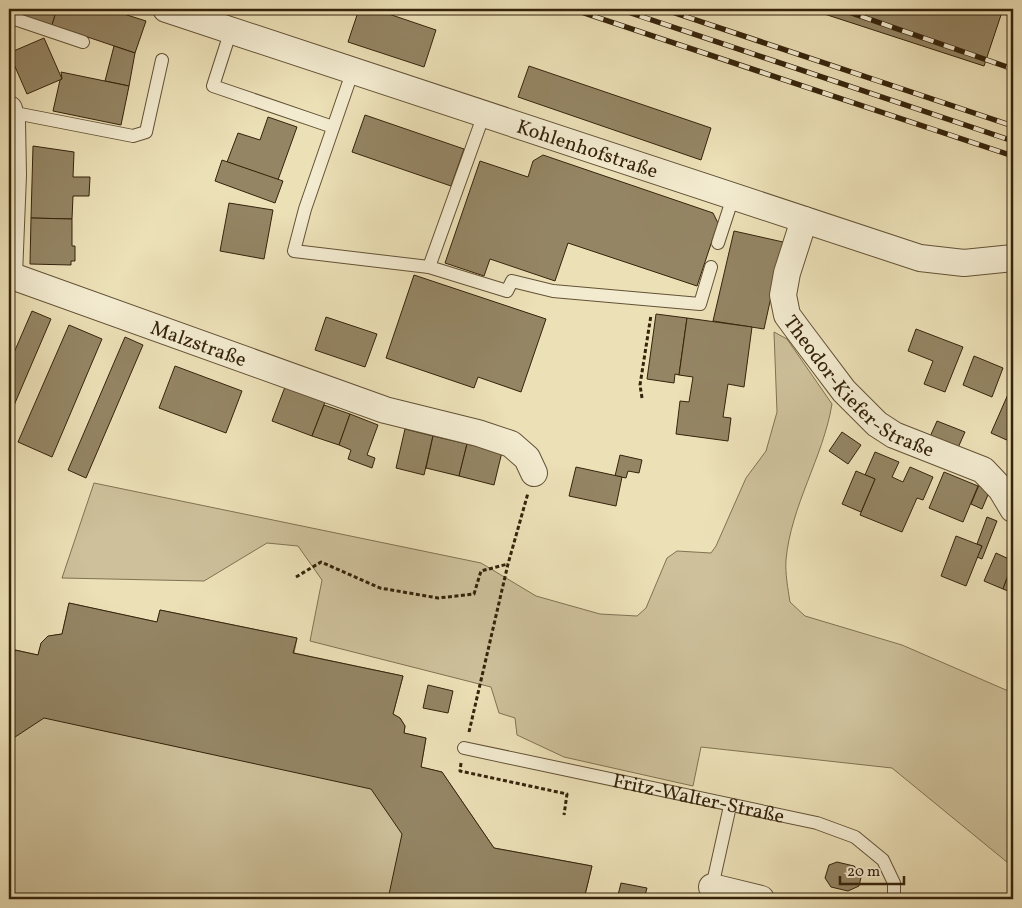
<svg xmlns="http://www.w3.org/2000/svg" width="1022" height="908" font-family="Vollkorn,serif">
<style>
.green{fill:#cdc09a;stroke:#817252}
.building{fill:#948564;stroke:#35230b}
.lines{fill:none;stroke-linecap:round;stroke-linejoin:round}
.lane-casing{stroke:#635236;stroke-width:14}
.street-casing{stroke:#635236;stroke-width:28}
.path{stroke:#35230b;stroke-width:3;stroke-dasharray:4 2.5;stroke-linecap:butt}
.lane{stroke:#f3ebd0;stroke-width:12}
.street{stroke:#f3ebd0;stroke-width:26}
.rail-casing{stroke:#35230b;stroke-width:5.5}
.rail{stroke:#f3ebd0;stroke-width:4;stroke-dasharray:11;stroke-linecap:butt}
.labels{text-anchor:middle;stroke-width:5;stroke-linejoin:round;paint-order:stroke}
.street-label{font-size:20px;fill:#35230b;stroke:#f3ebd0}
</style>
<rect width="100%" height="100%" fill="#ece0b7"/>
<filter id="stains"><feTurbulence type="fractalNoise" baseFrequency=".004" numOctaves="4"/><feColorMatrix values="0 0 0 0 .2 0 0 0 0 .09 0 0 0 0 .02 0 0 0 .5 -.17"/></filter>
<radialGradient id="worn" r=".72"><stop offset=".6" stop-color="#630" stop-opacity="0"/><stop offset="1" stop-color="#630" stop-opacity=".3"/></radialGradient>
<g class="green">
<path d="M774,332L787,339L832,404C823,458 791,505 786,560C785,573 788,589 790,602L805,616L902,645L1013,693V867L892,768L701,747L693,786L564,757L517,735L515,718L499,713L491,687L310,641L322,580L298,546L267,543L204,581L62,578L94,483L481,563L536,596L600,614L637,616L646,608L667,558L677,551L711,553L716,546L746,478L766,451L777,412Z"/>
<path d="M69,603L157,622L160,610L297,638L294,653L403,676L393,714L400,718L405,726L404,733L426,738L421,767L442,772L494,848L592,866L584,899H9V681L15,650L38,655C42,638 46,636 62,634Z"/>
</g>
<g class="building">
<polygon points="9,9 57,9 52,25 9,11"/>
<polygon points="57,9 108,9 146,21 135,53 52,25"/>
<polygon points="359,9 374,9 436,30 424,67 348,42"/>
<polygon points="809,9 1003,9 984,66"/>
<polygon points="44,38 62,79 27,94 9,53"/>
<polygon points="114,46 135,53 129,86 105,81"/>
<polygon points="529,66 711,128 701,160 518,97"/>
<polygon points="61,72 129,86 121,125 53,111 60,80 62,79"/>
<polygon points="365,115 464,149 451,186 352,152"/>
<polygon points="268,117 297,127 278,180 227,162 238,133 260,140"/>
<polygon points="33,146 74,152 73,177 90,177 89,196 73,196 72,219 31,218"/>
<polygon points="543,155 713,213 718,223 697,286 568,243 555,281 490,259 484,276 445,263 480,161 528,177 533,161"/>
<polygon points="222,160 283,181 275,203 215,181"/>
<polygon points="229,203 273,210 264,259 220,251"/>
<polygon points="31,218 72,219 72,246 75,246 75,261 71,261 71,265 30,264"/>
<polygon points="734,231 783,242 764,329 713,321"/>
<polygon points="414,275 546,319 521,392 478,377 474,388 386,358"/>
<polygon points="32,311 51,319 9,417 9,364"/>
<polygon points="656,314 687,318 679,375 675,374 674,383 647,379"/>
<polygon points="326,317 377,334 365,367 315,350"/>
<polygon points="687,318 752,327 744,387 728,384 723,417 731,418 728,441 676,434 680,401 689,402 693,377 679,375"/>
<polygon points="69,325 102,339 52,457 18,442"/>
<polygon points="916,329 963,347 945,392 924,384 933,361 908,351"/>
<polygon points="125,337 143,345 86,478 68,470"/>
<polygon points="974,356 1003,368 992,397 963,385"/>
<polygon points="175,366 242,391 226,433 159,408"/>
<polygon points="285,387 325,402 312,436 272,421"/>
<polygon points="1009,392 1013,394 1013,432 1009,441 991,433"/>
<polygon points="324,405 350,414 339,445 312,436"/>
<polygon points="350,414 378,425 367,455 375,458 372,468 348,459 351,450 339,445"/>
<polygon points="937,421 965,432 957,450 929,439"/>
<polygon points="405,429 433,436 424,475 396,468"/>
<polygon points="842,432 861,445 848,464 829,451"/>
<polygon points="433,436 467,444 459,476 426,468"/>
<polygon points="467,444 502,452 494,485 459,476"/>
<polygon points="875,452 899,462 892,477 903,482 910,467 933,477 923,500 917,498 902,532 860,515 875,479 865,475"/>
<polygon points="620,455 642,460 639,473 628,471 626,478 615,476"/>
<polygon points="576,467 622,477 616,506 569,496"/>
<polygon points="856,471 875,479 861,512 842,504"/>
<polygon points="944,472 978,486 963,522 929,508"/>
<polygon points="979,485 990,490 982,509 971,504"/>
<polygon points="987,517 997,521 982,559 977,557 982,546 977,544"/>
<polygon points="956,536 982,546 966,586 941,576"/>
<polygon points="996,553 1013,561 1003,589 984,581"/>
<polygon points="1013,563 1013,593 1003,589"/>
<polygon points="69,603 157,622 160,610 297,638 293,653 403,676 393,714 400,718 405,726 404,733 426,738 421,767 442,772 494,848 592,866 584,899 388,899 402,834 371,789 44,718 9,741 9,681 15,650 38,655 41,643 48,636 62,634"/>
<polygon points="428,685 453,691 448,713 423,708"/>
<polygon points="837,862 854,866 862,873 859,886 848,891 831,887 825,878 829,865"/>
<polygon points="621,883 647,888 644,899 617,899"/>
</g>
<g class="lines">
<defs>
<g id="lane">
<polyline points="9,17 83,42"/>
<polyline points="231,30 213,86 333,127"/>
<polyline points="353,70 305,209 294,251 429,267 507,291 512,281 553,291 700,304 711,267"/>
<polyline points="10,112 133,136 146,132 162,60"/>
<polyline points="718,243 733,197"/>
<polyline points="429,267 484,114"/>
<path id="s1" d="M464,748L817,823L855,837L883,860L894,883V899"/>
<polyline points="712,887 730,806"/>
</g>
<g id="street">
<path id="s2" d="M166,9L920,258L964,263L1013,258"/>
<path id="s3" d="M9,109L12,122L13,175L9,275L385,410L478,433L511,444L527,458L534,473"/>
<path id="s4" d="M804,220L787,273L783,295L787,315L798,330L844,391L877,424L894,435L983,470L1001,489L1013,509"/>
<polyline points="712,887 761,899"/>
</g>
</defs>
<use href="#lane" class="lane-casing"/>
<use href="#street" class="street-casing"/>
<g class="path">
<polyline points="642,398 640,385 651,315"/>
<polyline points="296,577 321,562 380,588 438,598 474,594 481,571 508,564"/>
<polyline points="469,732 508,564 528,493"/>
<polyline points="461,763 460,771 567,794 564,815"/>
</g>
<use href="#lane" class="lane"/>
<use href="#street" class="street"/>
<defs>
<g id="rail">
<polyline points="572,9 1013,156"/>
<polyline points="619,9 1013,141"/>
<polyline points="663,9 1013,126"/>
<polyline points="840,9 1013,69"/>
</g>
</defs>
<use href="#rail" class="rail-casing"/>
<use href="#rail" class="rail"/>
</g>
<g class="labels">
<g class="street-label">
<text dy="7" stroke="none"><textPath href="#s2" startOffset="444">Kohlenhofstraße</textPath></text>
<text dy="7" stroke="none"><textPath href="#s3" startOffset="368">Malzstraße</textPath></text>
<text dy="7" stroke="none"><textPath href="#s4" startOffset="202">Theodor-Kiefer-Straße</textPath></text>
<text dy="7" stroke="none"><textPath href="#s1" startOffset="240">Fritz-Walter-Straße</textPath></text>
</g>
</g>
<rect width="1022" height="908" fill="none" stroke="#ece0b7" stroke-width="30"/>
<rect x="10" y="10" width="1002" height="888" fill="none" stroke="#35230b" stroke-width="2.5"/>
<rect x="15" y="15" width="992" height="878" fill="none" stroke="#35230b"/>
<path d="M840 876v8h64v-8" fill="none" stroke="#35230b" stroke-width="2.5"/>
<text x="847" y="876" font-size="15" fill="#35230b" stroke="#f3ebd0" stroke-width="4" paint-order="stroke">20 m</text>
<rect width="100%" height="100%" filter="url(#stains)"/>
<rect width="100%" height="100%" fill="url(#worn)"/>
</svg>
